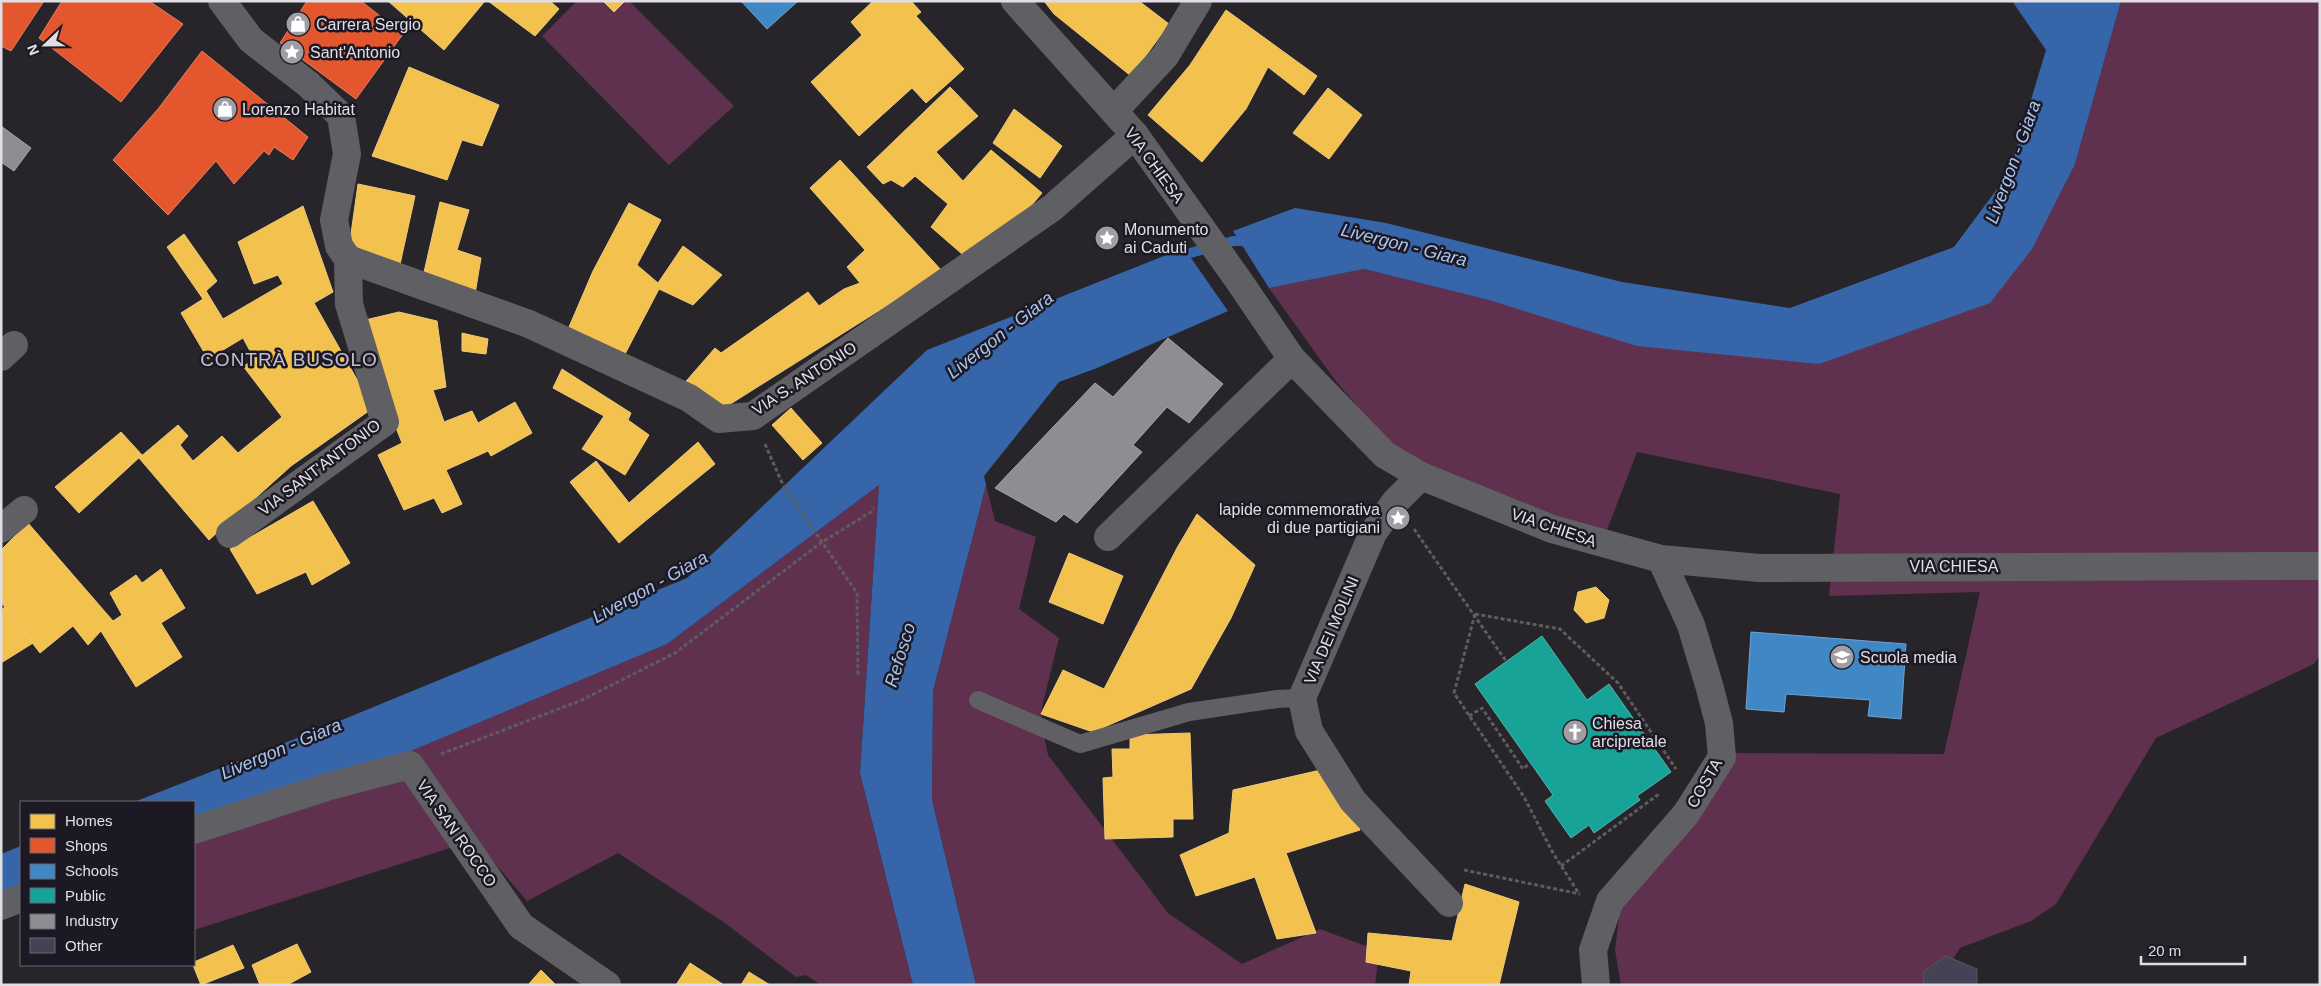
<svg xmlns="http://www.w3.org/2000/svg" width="2321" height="986" font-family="Helvetica,sans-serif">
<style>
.green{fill:#5f314e}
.water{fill:#3666a9}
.homes{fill:#f2c14e;stroke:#edca7c}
.shops{fill:#e4572e;stroke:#e38065}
.schools{fill:#3f88c5;stroke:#70a2cf}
.public{fill:#17a398;stroke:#54b5af}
.industry{fill:#8d8d92;stroke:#a6a5ab}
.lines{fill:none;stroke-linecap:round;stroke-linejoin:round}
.stream{stroke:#3666a9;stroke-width:10}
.building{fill:#444355;stroke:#56565b}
.path{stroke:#5e5c61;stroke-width:3;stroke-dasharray:4 2.5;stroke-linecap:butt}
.lane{stroke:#605f63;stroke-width:18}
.street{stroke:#605f63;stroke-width:28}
.secondary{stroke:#605f63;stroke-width:28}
.labels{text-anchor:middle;stroke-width:5;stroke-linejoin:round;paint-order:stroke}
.poi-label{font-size:16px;fill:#e1dee6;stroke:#1c1924;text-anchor:start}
.street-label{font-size:16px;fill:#e1dee6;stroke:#1c1924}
.water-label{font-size:18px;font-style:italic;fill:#a9c5ec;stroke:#1c1924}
.quarter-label{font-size:19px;letter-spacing:1px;fill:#c2becd;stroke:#1c1924}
</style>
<rect width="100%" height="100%" fill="#27252a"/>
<g class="green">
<polygon points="577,1 629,1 734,106 669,165 542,36"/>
<polygon points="2121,1 2320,1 2320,655 2314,664 2156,738 2056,904 2031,921 1960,948 1937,985 1621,985 1615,950 1620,908 1727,753 1944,754 1980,592 1829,596 1840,494 1637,452 1607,530 1491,505 1399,455 1335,380 1269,288 1364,269 1489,300 1819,364 2075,164"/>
<polygon points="879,485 860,773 913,985 821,985 806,975 796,977 725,923 618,853 527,901 475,840 194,930 194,836 667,644"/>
<polygon points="986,485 995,521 1036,537 1019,609 1059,638 1041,711 1042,726 1048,755 1168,913 1242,964 1320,929 1379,951 1375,985 976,985 932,800 933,691"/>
</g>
<g class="water">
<polygon points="2012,1 2121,1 2075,164 2032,249 1990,303 1819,364 1637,346 1489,300 1364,269 1269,288 1233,231 1295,208 1386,223 1622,282 1790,308 1954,247 2009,173 2046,50"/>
<polygon points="1184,248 1228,311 1097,368 1059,382 984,476 986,485 933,691 932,800 976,985 913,985 860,773 879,485 667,644 396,757 194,836 194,802 134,802 325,727 687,578 927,350"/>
<polygon points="21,846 21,905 1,914 1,854"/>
</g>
<g class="homes">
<polygon points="388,1 485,1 444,50"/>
<polygon points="488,1 550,1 559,9 535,36"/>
<polygon points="603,1 625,1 614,12"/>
<polygon points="873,1 911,1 921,12 916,16 964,69 926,103 912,88 859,136 811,82 862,35 851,22"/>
<polygon points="1044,1 1139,1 1169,24 1131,76 1054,14"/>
<polygon points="1226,10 1317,76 1304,95 1268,67 1246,109 1202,162 1148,115 1190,65"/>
<polygon points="409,67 499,105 482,146 462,140 447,180 372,156"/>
<polygon points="950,87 978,116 936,152 963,181 991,150 1042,193 1007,234 969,260 931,227 948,204 915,176 903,187 891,180 883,184 867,167"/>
<polygon points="1328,88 1362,115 1329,159 1293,133"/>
<polygon points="1014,109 1062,146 1040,178 993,143"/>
<polygon points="840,160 942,271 724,408 681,387 715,348 721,353 808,292 819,306 844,289 860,283 847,267 865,250 810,188"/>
<polygon points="358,184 415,196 399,269 362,256 350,241"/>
<polygon points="440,202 469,210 457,250 481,258 475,294 422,281"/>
<polygon points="629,203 661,220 637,265 658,283 683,246 722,275 693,305 659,289 625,354 569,327 593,271"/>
<polygon points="303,206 333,292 314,303 373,408 291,466 209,540 139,458 178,425 188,436 180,445 193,461 222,436 238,453 282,417 243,366 255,360 243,338 208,359 181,313 203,299 167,247 184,234 217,281 206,291 223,319 283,284 278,275 254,284 238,242"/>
<polygon points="399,312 437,321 446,387 433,390 444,422 472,411 478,423 515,402 532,433 491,456 488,451 446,470 462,504 442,513 434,498 404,510 378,455 402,443 385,400 361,321"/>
<polygon points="462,333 488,339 486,354 462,351"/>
<polygon points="562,369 631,413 628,420 649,435 625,475 582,449 604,416 553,388"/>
<polygon points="791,408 822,443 803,460 772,425"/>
<polygon points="121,432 142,455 79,513 55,487"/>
<polygon points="698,442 715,464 644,522 629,503"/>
<polygon points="596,461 644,522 619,543 570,482"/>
<polygon points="313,501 350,563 312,585 306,572 257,594 230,549"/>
<polygon points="1197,514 1255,565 1231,618 1191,689 1093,732 1041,714 1063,670 1104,689 1177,548"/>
<polygon points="28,523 113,621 122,615 110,593 136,575 142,583 161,569 185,608 161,623 182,657 136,687 101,631 88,645 73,626 40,653 1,602 1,550"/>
<polygon points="1069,553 1123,576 1103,624 1049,602"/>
<polygon points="1596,587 1609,600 1604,618 1586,623 1574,610 1578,592"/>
<polygon points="5,607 33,643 1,663 1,610"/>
<polygon points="1190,733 1193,819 1173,819 1173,837 1105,839 1103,778 1113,777 1112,749 1130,749 1130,735"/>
<polygon points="1325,769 1350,800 1360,830 1286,853 1316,933 1277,939 1255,877 1196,896 1180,855 1229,833 1233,790"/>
<polygon points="1465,884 1519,902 1499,985 1409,985 1411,971 1366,962 1368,933 1452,941"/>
<polygon points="297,944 311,972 287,985 260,985 252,965"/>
<polygon points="233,945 244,968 201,985 193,965 194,962"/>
<polygon points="690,963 724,985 676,985"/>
<polygon points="541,970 556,985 528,985"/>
<polygon points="749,972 770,985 741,985"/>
</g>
<g class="shops">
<polygon points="1,1 44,1 11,51 1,46"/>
<polygon points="62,1 149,1 183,24 121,102 39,38"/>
<polygon points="307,1 361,1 403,34 356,99 280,43"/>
<polygon points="202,51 308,137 293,160 274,147 269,155 264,151 234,184 216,161 168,215 113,160 158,109"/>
</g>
<g class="schools">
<polygon points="741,1 798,1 767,29"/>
<polygon points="1751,632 1906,644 1901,719 1868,716 1870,700 1786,694 1784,712 1746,709"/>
</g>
<polygon class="public" points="1542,636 1587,700 1609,684 1671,772 1637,796 1640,800 1594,833 1589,825 1571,838 1545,801 1553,795 1475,684"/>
<g class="industry">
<polygon points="1,126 31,148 14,171 1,162"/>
<polygon points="1168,338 1223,384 1189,423 1167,407 1133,445 1142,452 1077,523 1064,514 1056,522 995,488 1095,383 1113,397"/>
</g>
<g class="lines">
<polyline class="stream" points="1176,257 1233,241 1252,241"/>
</g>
<polygon class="building" points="1946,956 1977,969 1977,985 1924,985 1923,972"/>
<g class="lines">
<g class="path">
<polyline points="765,444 783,485 857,593 858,677"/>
<polyline points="1414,529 1506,661"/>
<polyline points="1475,614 1560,629 1618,683 1676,769"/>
<polyline points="1475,614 1454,693 1524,797 1553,853 1578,892"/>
<polyline points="1469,716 1482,708 1523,769 1530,763"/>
<polyline points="441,754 582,700 675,653 822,542 871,512 874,508"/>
<polyline points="1561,866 1659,794"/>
<polyline points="1464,870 1580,894"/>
</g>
<polyline class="lane" points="978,700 1080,744 1189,712 1277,699 1302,698"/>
<g class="street">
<polyline points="222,1 251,40 308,84 341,116 347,154 334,220 339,246 348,259 349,304 385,422 230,534"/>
<polyline points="1114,111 1165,56 1198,1"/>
<polyline points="348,259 529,324 689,398 719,419 753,416 1052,208 1135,135"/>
<polyline points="1,357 14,345"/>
<polyline points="1421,476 1395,502 1373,533 1302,698 1309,731 1353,801 1449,903"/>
<polyline points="1,529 24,510"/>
<polyline points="1108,537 1292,359"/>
<polyline points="194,830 330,786 410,765 521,926 607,985"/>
<polyline points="1,906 21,898"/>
<polyline points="1596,985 1593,950 1610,901 1686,814 1722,757 1719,723 1709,685 1691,625 1661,559"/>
</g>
<polyline class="secondary" points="1015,1 1135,135 1239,281 1292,359 1385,455 1421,476 1552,529 1661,559 1759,568 2320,566"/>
</g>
<defs>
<symbol id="shop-disc" viewBox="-11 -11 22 22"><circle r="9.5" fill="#a09da4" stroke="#1c1924"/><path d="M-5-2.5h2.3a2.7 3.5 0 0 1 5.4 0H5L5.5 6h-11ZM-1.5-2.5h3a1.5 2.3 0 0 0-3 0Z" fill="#fff"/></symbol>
<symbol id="sight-disc" viewBox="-11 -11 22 22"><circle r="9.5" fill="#a09da4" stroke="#1c1924"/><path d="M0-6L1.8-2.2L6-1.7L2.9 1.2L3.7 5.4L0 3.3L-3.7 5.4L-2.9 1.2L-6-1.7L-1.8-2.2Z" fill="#fff"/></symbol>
<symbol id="school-disc" viewBox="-11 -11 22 22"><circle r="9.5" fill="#a09da4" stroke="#1c1924"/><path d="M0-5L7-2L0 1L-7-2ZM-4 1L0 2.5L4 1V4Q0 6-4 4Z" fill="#fff"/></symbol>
<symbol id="church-disc" viewBox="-11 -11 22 22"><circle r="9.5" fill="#a09da4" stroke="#1c1924"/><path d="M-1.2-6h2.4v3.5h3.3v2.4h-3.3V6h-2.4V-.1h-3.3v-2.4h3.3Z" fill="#fff"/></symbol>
</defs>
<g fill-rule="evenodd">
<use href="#shop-disc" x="284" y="10" width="28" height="28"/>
<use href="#sight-disc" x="278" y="38" width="28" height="28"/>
<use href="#shop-disc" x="211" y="95" width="28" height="28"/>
<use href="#sight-disc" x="1093" y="224" width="28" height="28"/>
<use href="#sight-disc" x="1384" y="504" width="28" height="28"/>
<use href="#school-disc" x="1828" y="643" width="28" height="28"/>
<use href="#church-disc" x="1561" y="718" width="28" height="28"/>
</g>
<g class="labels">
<g class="poi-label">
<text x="316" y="30">Carrera Sergio</text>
<text x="310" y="58">Sant'Antonio</text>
<text x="242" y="115">Lorenzo Habitat</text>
<text x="1124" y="235">Monumento<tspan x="1124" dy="18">ai Caduti</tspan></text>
<text x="1380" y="515" text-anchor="end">lapide commemorativa<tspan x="1380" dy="18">di due partigiani</tspan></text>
<text x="1860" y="663">Scuola media</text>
<text x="1592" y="729">Chiesa<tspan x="1592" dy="18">arcipretale</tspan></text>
</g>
<g class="street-label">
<text transform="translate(1155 165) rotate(54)" y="6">VIA CHIESA</text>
<text transform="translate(804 378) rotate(-33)" y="6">VIA S. ANTONIO</text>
<text transform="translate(319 467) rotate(-37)" y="6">VIA SANT'ANTONIO</text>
<text transform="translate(1554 527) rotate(19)" y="6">VIA CHIESA</text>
<text x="1954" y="572">VIA CHIESA</text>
<text transform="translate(1331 630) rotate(-67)" y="6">VIA DEI MOLINI</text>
<text transform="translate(1704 783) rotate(-60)" y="6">COSTA</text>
<text transform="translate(457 833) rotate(55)" y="6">VIA SAN ROCCO</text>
</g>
<g class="water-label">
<text transform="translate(2013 162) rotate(-70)" y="6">Livergon - Giara</text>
<text transform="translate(1404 245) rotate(14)" y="6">Livergon - Giara</text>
<text transform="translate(1000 335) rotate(-38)" y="6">Livergon - Giara</text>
<text transform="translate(650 587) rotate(-29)" y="6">Livergon - Giara</text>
<text transform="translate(900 655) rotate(-73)" y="6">Refosco</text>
<text transform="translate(281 749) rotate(-23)" y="6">Livergon - Giara</text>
</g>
<g class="quarter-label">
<text x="289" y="366">CONTRÀ BUSOLO</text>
</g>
</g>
<rect width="2321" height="986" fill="none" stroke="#e1dee6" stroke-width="5"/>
<rect x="20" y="801" width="175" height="165" fill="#1c1924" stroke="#6b6872"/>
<rect x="30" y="814" width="25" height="15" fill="#f2c14e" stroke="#6b6872"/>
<text x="65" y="826" font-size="15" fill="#e1dee6">Homes</text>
<rect x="30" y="838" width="25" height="15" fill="#e4572e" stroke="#6b6872"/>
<text x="65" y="851" font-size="15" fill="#e1dee6">Shops</text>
<rect x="30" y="864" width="25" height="15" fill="#3f88c5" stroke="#6b6872"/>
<text x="65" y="876" font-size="15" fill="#e1dee6">Schools</text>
<rect x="30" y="888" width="25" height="15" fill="#17a398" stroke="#6b6872"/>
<text x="65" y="901" font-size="15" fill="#e1dee6">Public</text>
<rect x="30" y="914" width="25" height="15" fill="#8d8d92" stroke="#6b6872"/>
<text x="65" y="926" font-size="15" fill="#e1dee6">Industry</text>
<rect x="30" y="938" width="25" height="15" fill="#444355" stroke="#6b6872"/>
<text x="65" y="951" font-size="15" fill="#e1dee6">Other</text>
<g transform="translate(45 45) rotate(248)" stroke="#1c1924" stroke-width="4" paint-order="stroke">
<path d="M0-4L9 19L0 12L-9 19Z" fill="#e1dee6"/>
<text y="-8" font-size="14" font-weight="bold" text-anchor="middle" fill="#e1dee6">N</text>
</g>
<path d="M2141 956v8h104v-8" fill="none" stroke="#e1dee6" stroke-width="2.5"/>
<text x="2148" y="956" font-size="15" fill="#e1dee6" stroke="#1c1924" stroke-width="4" paint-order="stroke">20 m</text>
</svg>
